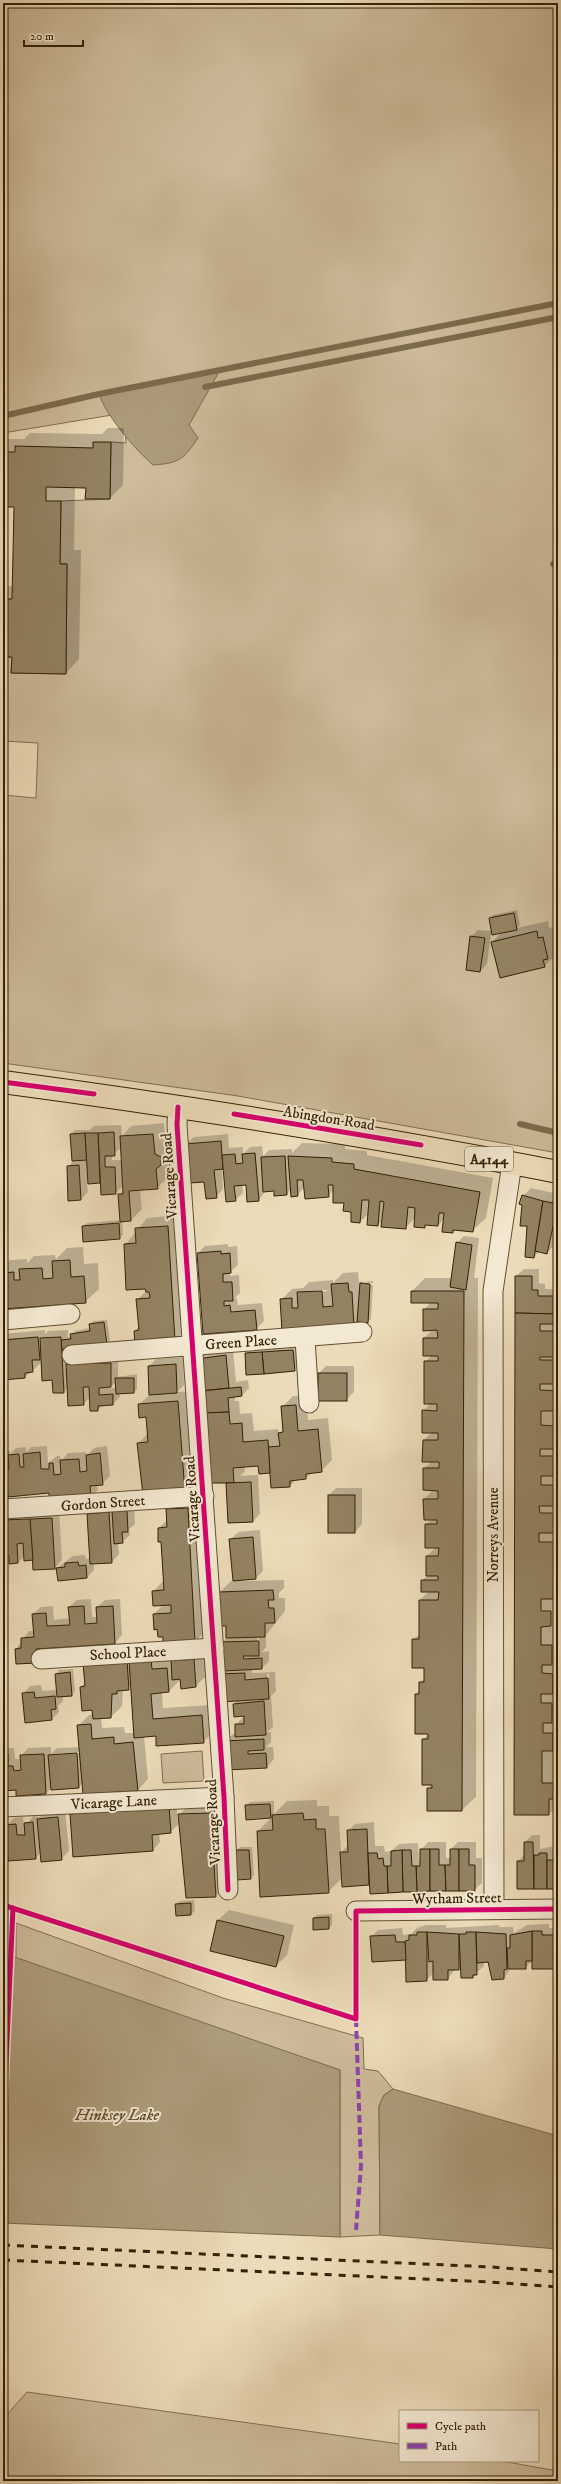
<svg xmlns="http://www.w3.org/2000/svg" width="561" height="2484" font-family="'IM FELL DW Pica',serif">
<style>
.green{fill:#cdbb9a;stroke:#806e50}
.water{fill:#ad9c7b;stroke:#7c6b4c}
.shadow{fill:#0003;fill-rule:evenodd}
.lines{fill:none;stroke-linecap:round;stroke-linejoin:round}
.stream{stroke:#7c6b4c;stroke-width:6}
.building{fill:#938262;stroke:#332105}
.minor-casing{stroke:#615032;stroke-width:21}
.primary-casing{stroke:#332105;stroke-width:24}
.minor{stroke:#f3e8d1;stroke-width:19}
.primary{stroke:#ecdbb8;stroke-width:22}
.rail{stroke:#332105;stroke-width:3;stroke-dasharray:7 7;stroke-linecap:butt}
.quiet{stroke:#8e44ad;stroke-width:4;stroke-dasharray:8 4;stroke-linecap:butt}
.cycleway-casing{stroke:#f3e8d1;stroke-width:8}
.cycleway{stroke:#d6006c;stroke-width:5}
.labels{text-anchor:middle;stroke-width:4;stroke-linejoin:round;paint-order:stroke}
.shield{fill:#f3e8d1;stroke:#6d5d42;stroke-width:1}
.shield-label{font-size:14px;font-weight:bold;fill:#332105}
.street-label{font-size:15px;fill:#332105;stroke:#f3e8d1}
.water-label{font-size:16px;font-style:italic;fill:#5e4c2e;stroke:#f3e8d1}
</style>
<rect width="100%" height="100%" fill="#ecdbb8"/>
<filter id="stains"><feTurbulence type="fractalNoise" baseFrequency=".005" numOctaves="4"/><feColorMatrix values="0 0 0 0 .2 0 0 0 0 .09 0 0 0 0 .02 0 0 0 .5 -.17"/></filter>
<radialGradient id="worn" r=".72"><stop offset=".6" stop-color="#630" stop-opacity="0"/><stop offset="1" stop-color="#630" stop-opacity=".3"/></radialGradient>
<g class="green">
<polygon points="3,3 558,3 558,1153 238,1096 3,1063 3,795 36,798 38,743 3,741 3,657 12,657 11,673 66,674 67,564 60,564 61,501 110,499 111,442 126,443 124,413 3,433"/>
<polygon points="202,1751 204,1781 163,1783 161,1754"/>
<polygon points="16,1923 223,1998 363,2038 364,2069 378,2071 393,2089 384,2095 379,2106 380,2235 340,2237 340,2070 226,2033 16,1958"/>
<polygon points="27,2392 400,2444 400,2461 501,2461 558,2471 558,2481 3,2481 3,2419"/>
</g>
<g class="water">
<path d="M220,370L189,425L198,438C183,460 179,463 153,465C134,448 107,417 99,394Z"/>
<polygon points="3,1953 340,2070 340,2237 3,2223"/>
<polygon points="393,2089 558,2136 558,2249 380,2235 379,2106 384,2095"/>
</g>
<g class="shadow">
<polygon points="108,428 124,428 123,485 110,498 87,487 75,487 74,550 81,550 79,659 66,673 13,656 3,656 3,586 14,586 15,506 3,506 3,439 24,439 30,433 102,434"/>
<polygon points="517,910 520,925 517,928 548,921 549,928 554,927 558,947 554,951 555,956 544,966 492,942 503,931 491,934 487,964 480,971 471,937 478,930 492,931 490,918 493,915"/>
<path d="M164,1123L165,1143L171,1146L172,1154L167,1159L168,1177L157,1188L140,1189L142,1209L131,1220H122L123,1235L119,1238L83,1226L87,1223L121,1220L119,1195L124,1190V1185L115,1193L101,1182L87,1183L88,1192L81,1199L68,1167L74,1160H72L71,1134L75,1130H90L94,1126L121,1125L122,1136L131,1126ZM121,1148L122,1160H112V1155Z"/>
<polygon points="228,1134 229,1148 243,1147 243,1154 250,1147 262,1146 263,1156 269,1150 292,1149 292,1153 302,1143 345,1144 345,1149 367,1151 367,1155 493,1178 486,1218 472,1231 455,1230 452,1232 444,1219 438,1225 427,1224 424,1227 415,1218 405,1228 383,1220 377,1225 369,1213 360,1222 334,1190 328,1196 305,1187 297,1195 291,1189 287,1194 275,1190 266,1190 259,1200 247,1184 242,1184 243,1193 235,1200 224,1168 222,1168 223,1189 216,1197 186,1144 194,1137"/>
<polygon points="531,1188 558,1194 558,1232 554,1245 547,1253 540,1251 534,1257 529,1225 523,1205 520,1203 520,1199"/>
<polygon points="178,1215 186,1329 175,1340 135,1331 139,1326 137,1300 147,1290 125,1245 147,1218"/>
<polygon points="464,1236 479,1238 474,1278 478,1278 476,1797 462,1810 428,1789 432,1784 423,1740 429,1733 416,1694 420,1690 420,1682 425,1678 425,1667 413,1640 420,1634 420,1600 429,1591 422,1581 427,1576 427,1556 436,1547 426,1525 432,1519 424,1499 434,1489 424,1469 432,1461 424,1440 432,1432 423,1411 431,1403 425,1362 432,1355 424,1338 433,1329 424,1310 431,1302 412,1291 425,1278 452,1278 457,1243"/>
<polygon points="228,1244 228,1247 237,1246 238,1265 230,1272 230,1276 239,1275 240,1293 234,1299 237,1298 238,1305 262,1303 264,1321 256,1329 204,1333 198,1253 205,1246"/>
<polygon points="83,1247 84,1264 98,1263 99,1289 85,1302 3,1308 3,1267 10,1260 27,1259 27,1263 34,1256 55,1255 56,1259 67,1248"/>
<polygon points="524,1269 539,1269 539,1283 545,1284 545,1289 558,1289 558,1410 555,1410 555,1412 558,1412 558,1618 555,1621 555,1632 558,1632 558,1657 555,1660 558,1660 558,1687 555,1690 558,1689 558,1715 556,1717 558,1720 558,1744 555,1747 555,1770 558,1770 558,1805 549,1814 515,1814 516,1313 516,1276"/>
<path d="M358,1272L359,1282L373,1281V1283L363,1282V1285H373L371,1319L367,1322L358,1321L353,1326L283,1330L281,1300L292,1289L303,1288L309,1282L333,1280V1283L343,1273ZM327,1290V1291L309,1293V1291Z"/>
<path d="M107,1320L110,1340L106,1344L118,1356V1377L137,1374V1389L134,1392L120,1393V1397L113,1404L103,1405L98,1410L91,1397L83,1404L68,1387L64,1392L53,1379L42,1356L40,1364L25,1377L3,1379V1334L45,1330V1334L48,1331L68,1330V1337L71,1336L75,1331L90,1328V1325L93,1321ZM117,1381V1388H109Z"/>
<polygon points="300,1343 302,1363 294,1370 246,1354 250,1350 267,1349 271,1345"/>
<polygon points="233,1349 236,1382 248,1380 249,1388 242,1395 235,1396 235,1401 239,1401 240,1414 252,1413 254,1431 278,1429 279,1434 284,1429 282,1407 293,1396 306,1395 308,1420 328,1418 332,1460 321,1471 312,1472 306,1478 296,1479 290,1486 259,1464 244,1466 245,1471 240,1476 258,1475 260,1514 252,1522 229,1482 210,1482 198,1359 206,1352"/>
<polygon points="183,1357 184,1385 177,1392 189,1391 195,1480 184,1491 138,1444 148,1433 147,1416 139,1405 150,1394 149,1366 156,1359"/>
<polygon points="326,1366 354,1366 354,1392 346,1400 319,1373"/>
<polygon points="47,1446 48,1463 57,1456 60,1456 61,1461 68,1453 86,1452 86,1456 94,1448 107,1446 110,1476 102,1484 97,1484 98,1490 90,1498 50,1492 8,1493 3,1496 3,1452 10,1451 10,1454 16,1448 26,1447 26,1452 31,1447"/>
<polygon points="336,1488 362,1488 362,1524 355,1532 329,1495"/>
<polygon points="199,1498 205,1632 194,1642 164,1636 154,1614 164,1604 153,1592 164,1580 162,1541 159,1528 168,1519 167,1510 178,1499"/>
<polygon points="134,1503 135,1524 129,1529 130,1535 122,1542 118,1542 119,1554 112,1562 94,1563 94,1570 87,1577 57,1568 73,1556 85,1555 86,1559 90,1558 88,1514 95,1507"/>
<polygon points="59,1511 62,1560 55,1568 25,1556 18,1562 10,1555 5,1555 6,1568 3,1571 3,1514"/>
<path d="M260,1530L263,1571L256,1578L239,1581L284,1580V1588L279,1593V1598H285V1611L266,1635V1647L262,1652L269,1651V1661L262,1668L252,1669V1673L275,1672L276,1691L271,1696L273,1727L267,1732H271V1742L266,1747H273L274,1759L267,1767L225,1741L233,1734H236V1725L245,1715L234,1704L238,1700H221L222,1642L227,1638L220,1592L231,1581H234L231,1539L238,1532ZM257,1636H259L260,1649H258ZM269,1673V1692H267V1674Z"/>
<polygon points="91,1599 92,1617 98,1617 97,1607 105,1600 120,1599 122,1635 115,1643 43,1648 43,1655 16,1649 29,1631 35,1631 33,1614 41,1607 53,1606 54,1620 70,1618 69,1607 77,1600"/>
<path d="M204,1648L206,1676L196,1686L181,1679L168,1692H162L163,1708L212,1705L214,1732L203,1742L157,1735L144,1736L148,1779L138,1790L83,1783L79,1787H52L46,1793L17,1789L3,1790V1748H14L15,1759H21V1756L28,1748L51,1747V1754L57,1748L80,1747L78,1726L89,1715L93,1714V1709L81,1687L85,1683L84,1664ZM132,1686L135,1733H125L124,1727L102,1728L101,1717H111L122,1706L123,1689ZM81,1752L82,1754L56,1756V1754Z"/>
<polygon points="73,1669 75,1691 72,1695 63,1695 63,1701 58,1706 59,1712 51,1720 23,1694 30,1686 41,1685 42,1691 57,1690 56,1674 59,1670"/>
<polygon points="176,1799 178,1825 170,1832 159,1833 160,1842 153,1850 71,1815 78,1807"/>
<polygon points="317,1800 317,1806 329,1806 329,1816 339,1816 341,1853 348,1845 348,1831 355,1824 374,1822 375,1846 384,1846 385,1852 391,1851 399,1844 418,1843 419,1859 421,1859 421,1850 428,1842 446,1842 446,1858 451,1858 451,1849 458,1842 476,1842 476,1858 482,1858 482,1883 474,1890 371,1893 370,1884 343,1886 343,1877 328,1892 258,1831 272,1817 247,1819 246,1806 250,1802 274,1801 274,1814 287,1801"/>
<polygon points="221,1802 226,1885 215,1896 179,1815 190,1804"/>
<polygon points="65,1810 69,1851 61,1859 41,1852 36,1858 9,1860 7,1824 3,1827 3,1812 7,1811 8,1824 14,1818 23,1817 24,1828 33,1816 40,1817 45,1812"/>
<polygon points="532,1835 540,1835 540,1849 554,1846 554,1853 558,1853 558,1888 518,1888 518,1861 525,1854 525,1842"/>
<polygon points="240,1847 252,1847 254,1875 250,1878 236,1851"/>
<polygon points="194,1900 195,1911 191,1914 177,1915 176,1904 180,1901"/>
<polygon points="229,1910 294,1925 287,1955 276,1966 218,1920"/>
<polygon points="332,1914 332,1925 329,1928 314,1918 317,1915"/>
<polygon points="549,1924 549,1928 558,1928 558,1968 533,1968 533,1960 525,1968 511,1968 504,1978 489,1961 484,1962 484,1966 472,1977 462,1968 455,1969 448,1979 434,1973 426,1980 407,1959 371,1937 378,1930 402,1928 403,1935 411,1934 417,1928 426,1925 446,1925 446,1928 499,1925 499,1927 513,1927 514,1933 527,1925"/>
</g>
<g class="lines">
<g class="stream">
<polyline points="205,387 558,317"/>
<polyline points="3,416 99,394 558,303"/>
<polyline points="553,564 558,565"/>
<polyline points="520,1124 558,1133"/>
</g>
</g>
<g class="building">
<polygon points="93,442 111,442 110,499 85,499 86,488 46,487 46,501 61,501 60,564 67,564 66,674 11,673 12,657 3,657 3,599 12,599 14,507 3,507 3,452 15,452 15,446 93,448"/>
<polygon points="514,913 517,930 492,935 489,918"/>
<polygon points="537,931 538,938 543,937 548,959 543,960 545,967 500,978 491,942"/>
<polygon points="470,936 485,938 480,972 466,970"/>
<polygon points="114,1132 115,1156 105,1156 105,1167 115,1167 116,1194 101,1195 98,1133"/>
<polygon points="85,1133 87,1160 72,1161 70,1134"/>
<polygon points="85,1133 98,1133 100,1183 88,1184"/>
<polygon points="153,1134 155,1154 161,1157 161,1165 156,1169 158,1189 129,1191 131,1221 120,1222 118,1194 123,1194 120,1136"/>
<polygon points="221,1141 223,1169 214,1170 217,1198 206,1199 204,1182 189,1183 185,1144"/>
<polygon points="255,1153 259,1201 247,1202 246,1185 234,1186 236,1201 226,1202 222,1155 235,1154 236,1164 243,1163 242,1154"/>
<polygon points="285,1156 287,1195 274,1196 274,1191 263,1192 261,1157"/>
<polygon points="288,1156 332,1158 332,1162 354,1164 354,1169 480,1192 473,1232 453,1230 453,1233 442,1232 444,1213 439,1213 438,1226 425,1225 425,1228 414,1227 415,1208 408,1207 406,1229 381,1227 384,1202 380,1201 378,1226 367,1225 369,1200 362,1200 360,1223 351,1222 351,1212 343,1211 344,1203 333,1203 333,1185 328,1185 329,1197 305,1199 303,1180 297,1180 298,1196 291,1197"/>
<polygon points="79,1165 81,1200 68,1201 67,1166"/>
<polygon points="522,1195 543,1201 534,1258 525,1257 527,1226 520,1226 522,1205 519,1204"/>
<polygon points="543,1201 558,1204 547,1254 535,1251"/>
<polygon points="558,1204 558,1233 553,1232"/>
<polygon points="119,1223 120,1239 83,1242 82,1226"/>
<polygon points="168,1226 175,1341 135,1344 134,1331 139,1330 136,1299 150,1298 149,1292 146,1292 145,1289 126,1290 124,1244 136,1243 135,1228"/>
<polygon points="456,1242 472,1245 466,1290 450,1287"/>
<polygon points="221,1251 221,1254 230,1253 231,1273 223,1274 223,1282 232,1282 233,1301 224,1301 224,1306 230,1305 231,1312 255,1310 257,1330 203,1334 197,1253"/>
<polygon points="70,1260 71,1277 84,1276 86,1303 3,1309 3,1273 14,1272 14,1280 20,1280 19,1269 42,1268 43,1279 53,1278 52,1261"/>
<polygon points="515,1276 532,1276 532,1290 538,1290 538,1296 557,1296 558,1314 515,1313"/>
<polygon points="348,1283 349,1292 352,1292 354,1327 282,1331 280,1299 292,1298 292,1308 298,1308 297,1292 322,1291 323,1307 333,1306 331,1284"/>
<polygon points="360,1283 370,1284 368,1323 357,1322"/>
<polygon points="411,1291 464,1291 462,1811 427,1811 427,1788 432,1788 432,1785 422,1785 422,1739 428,1739 428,1734 415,1734 415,1694 419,1694 419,1682 424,1682 424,1668 412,1668 412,1639 419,1639 419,1600 438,1600 439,1592 421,1592 421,1580 438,1580 438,1576 426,1576 426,1556 438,1556 439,1548 425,1548 425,1524 437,1524 437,1520 424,1520 423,1499 438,1499 438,1491 423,1490 423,1468 439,1468 439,1462 422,1462 423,1440 438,1440 438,1433 422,1433 422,1410 437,1411 437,1404 424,1404 424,1361 438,1361 438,1356 423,1356 423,1338 438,1338 437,1330 423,1331 423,1309 438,1309 438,1303 411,1303"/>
<polygon points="515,1313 557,1314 557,1324 540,1324 540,1331 556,1331 556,1343 558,1343 558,1357 540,1357 540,1360 558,1360 558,1384 540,1384 540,1390 558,1391 558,1411 541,1411 541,1425 554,1426 554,1449 540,1449 540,1456 554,1456 554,1476 541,1476 541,1485 555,1485 555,1506 539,1506 540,1513 555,1513 555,1533 539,1533 539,1542 557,1542 557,1599 541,1599 541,1611 551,1611 551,1626 541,1627 541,1645 552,1645 552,1665 542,1665 542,1673 553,1674 553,1694 541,1694 541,1703 552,1703 552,1723 543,1723 543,1733 553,1733 553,1751 542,1751 542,1783 554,1783 554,1799 549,1799 549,1815 514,1815"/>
<polygon points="104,1322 107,1345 62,1350 61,1340 71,1339 70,1334 90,1331 89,1324"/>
<polygon points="38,1337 40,1360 32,1360 33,1372 25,1373 25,1378 3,1380 3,1340"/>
<polygon points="61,1337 64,1393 53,1393 52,1380 42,1381 40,1338"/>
<polygon points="293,1350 295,1371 264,1374 262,1352"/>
<polygon points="262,1352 264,1374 246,1375 245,1353"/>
<polygon points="226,1355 229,1388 201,1391 197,1359"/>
<polygon points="111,1363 111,1387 99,1388 99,1395 113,1394 113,1405 98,1406 98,1411 90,1411 89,1387 83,1387 84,1405 68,1406 66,1364"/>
<polygon points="176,1364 177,1393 149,1395 148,1366"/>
<rect x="318" y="1373" width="29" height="28"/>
<polygon points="115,1378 134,1378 134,1393 116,1394"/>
<polygon points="241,1387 242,1396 228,1398 229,1412 204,1413 201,1391"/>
<polygon points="178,1401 185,1492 143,1495 137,1443 148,1442 146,1417 139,1418 138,1404"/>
<polygon points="296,1405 298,1431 318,1429 322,1472 306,1474 306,1479 290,1481 290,1487 271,1488 268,1447 280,1446 278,1433 283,1432 281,1406"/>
<polygon points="229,1412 230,1424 242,1423 243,1442 268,1440 270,1473 259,1474 258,1466 233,1468 234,1483 209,1483 204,1413"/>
<polygon points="40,1452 41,1469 49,1469 49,1463 53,1463 54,1475 61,1474 60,1460 79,1459 80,1472 87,1471 86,1455 100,1453 103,1485 90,1486 91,1499 49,1502 49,1493 8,1497 6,1470 9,1469 8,1455 19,1454 20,1467 24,1467 23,1454"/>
<polygon points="3,1463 5,1497 3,1497"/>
<polygon points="251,1482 253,1522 228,1523 226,1483"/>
<rect x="328" y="1495" width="27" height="38"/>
<polygon points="188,1508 195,1643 163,1645 163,1637 158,1637 157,1629 154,1630 153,1614 171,1613 171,1605 153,1606 152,1591 164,1590 161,1542 158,1542 158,1528 167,1527 166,1509"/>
<polygon points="127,1510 128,1532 122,1532 123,1543 114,1544 112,1511"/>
<polygon points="109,1512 112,1563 90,1564 87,1514"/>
<polygon points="52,1518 55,1569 33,1570 30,1519"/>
<polygon points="30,1519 33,1560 24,1561 23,1543 17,1544 18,1563 9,1564 9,1556 3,1556 3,1520"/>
<polygon points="253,1537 256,1579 233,1581 229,1539"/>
<polygon points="78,1562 79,1566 86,1565 87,1578 58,1581 56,1568 65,1567 65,1563"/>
<polygon points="273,1590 274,1600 268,1600 269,1608 274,1608 275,1623 265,1623 265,1637 226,1638 226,1626 219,1626 219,1592"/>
<polygon points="84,1606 85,1624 97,1623 96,1607 113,1606 115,1644 36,1649 37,1663 16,1664 15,1649 21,1648 21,1638 34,1637 32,1614 46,1613 47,1626 70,1625 68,1607"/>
<polygon points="259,1641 259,1656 243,1656 244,1659 262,1658 262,1669 223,1671 221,1642"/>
<polygon points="183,1657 183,1660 194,1659 196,1687 181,1689 180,1679 172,1680 171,1658"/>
<polygon points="151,1659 152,1669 167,1668 169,1692 151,1694 153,1719 202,1715 204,1743 156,1746 156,1736 134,1738 129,1660"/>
<polygon points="127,1660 129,1690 117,1691 117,1694 112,1694 111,1718 93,1719 92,1710 82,1711 80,1687 85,1686 83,1663"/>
<polygon points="70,1672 72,1696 57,1697 55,1674"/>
<polygon points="245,1673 245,1680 268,1678 269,1699 220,1702 219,1674"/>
<polygon points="34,1692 35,1698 55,1696 56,1709 51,1710 52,1720 25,1723 22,1693"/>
<polygon points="264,1701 266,1735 235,1737 235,1724 244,1724 244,1716 234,1717 233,1704"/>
<polygon points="91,1724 92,1739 114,1737 114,1744 133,1742 138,1791 83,1794 77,1725"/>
<polygon points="264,1739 264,1750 248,1751 248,1754 266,1753 267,1768 226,1770 224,1741"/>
<polygon points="77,1753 79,1788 51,1790 48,1755"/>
<polygon points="8,1754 8,1766 13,1766 14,1771 21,1770 20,1755 44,1754 46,1794 16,1796 16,1790 3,1791 3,1755"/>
<polygon points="270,1804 271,1818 246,1820 245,1805"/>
<polygon points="169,1806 171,1833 152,1835 153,1851 73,1857 70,1814"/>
<polygon points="211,1813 216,1897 186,1898 178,1814"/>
<polygon points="303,1813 304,1820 316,1819 316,1829 325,1829 329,1893 260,1897 257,1831 273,1830 272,1815"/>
<polygon points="58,1817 62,1860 41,1862 37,1819"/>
<polygon points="33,1822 36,1859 8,1861 6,1825 16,1824 17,1835 25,1835 24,1823"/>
<polygon points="367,1829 369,1885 342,1887 340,1852 348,1852 347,1830"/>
<polygon points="524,1842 533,1842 534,1889 517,1889 517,1861 524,1861"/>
<polygon points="420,1849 430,1849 430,1891 417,1892 416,1866 420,1866"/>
<polygon points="430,1849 439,1849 439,1865 445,1865 446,1891 430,1891"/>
<polygon points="450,1849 459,1849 459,1891 446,1891 445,1865 450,1865"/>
<polygon points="459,1849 469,1849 469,1865 475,1865 475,1891 459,1891"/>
<polygon points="235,1850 249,1850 251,1879 237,1880"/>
<polygon points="402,1850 411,1850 412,1866 416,1866 417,1892 403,1892"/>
<polygon points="402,1850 403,1892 388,1893 387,1866 391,1866 391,1851"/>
<polygon points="368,1853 377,1853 378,1859 383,1858 384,1866 387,1866 388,1893 370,1894"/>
<polygon points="539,1853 547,1853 547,1889 534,1889 534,1855 539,1855"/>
<polygon points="547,1860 556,1860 556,1865 558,1865 558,1889 547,1889"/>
<polygon points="191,1903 191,1915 176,1916 175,1904"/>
<polygon points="329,1917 329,1929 313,1930 313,1918"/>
<polygon points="217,1920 284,1936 276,1967 210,1951"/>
<polygon points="532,1931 542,1931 542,1935 557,1935 558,1969 532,1969"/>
<polygon points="532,1931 532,1961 526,1961 526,1969 508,1969 507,1948 510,1948 510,1935"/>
<polygon points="417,1932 427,1932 427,1981 406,1982 405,1941 409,1940 409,1935 417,1935"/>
<polygon points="427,1932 459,1934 459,1970 448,1970 448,1980 433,1980 433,1961 429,1962"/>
<polygon points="466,1932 476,1932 477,1975 473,1975 473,1978 461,1978 459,1934 466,1934"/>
<polygon points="476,1932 506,1934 507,1969 504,1970 504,1979 492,1980 488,1962 477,1963"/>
<polygon points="395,1935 396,1942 405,1942 406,1960 372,1962 370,1936"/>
</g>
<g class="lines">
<defs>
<g id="minor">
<polyline points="178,1107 177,1125 224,1797 228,1890"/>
<polyline points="3,1320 70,1314"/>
<polyline points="305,1338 309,1403"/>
<polyline points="72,1355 362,1332"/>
<polyline points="3,1509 204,1496"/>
<polyline points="41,1659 214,1648"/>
<polyline points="3,1807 224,1797"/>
<polyline points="494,1909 493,1291 512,1163"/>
<polyline points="356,1911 558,1909"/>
</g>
<path id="primary" d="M3,1082C189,1107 374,1136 558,1172"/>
</defs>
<use href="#minor" class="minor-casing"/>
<use href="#primary" class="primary-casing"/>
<use href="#minor" class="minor"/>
<use href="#primary" class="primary"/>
<g class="rail">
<polyline points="3,2245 491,2267 558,2272"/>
<polyline points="3,2260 490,2282 558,2287"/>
</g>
<polyline class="quiet" points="356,2019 361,2166 356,2230"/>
<defs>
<g id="cycleway">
<polyline points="3,1082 94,1094"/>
<polyline points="178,1107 177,1125 224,1797 228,1890"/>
<polyline points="234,1114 421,1145"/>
<polyline points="3,1905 356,2019 356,1911 558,1909"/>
<polyline points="3,2129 13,1908"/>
</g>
</defs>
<use href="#cycleway" class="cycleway-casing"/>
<use href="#cycleway" class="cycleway"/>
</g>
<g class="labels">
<rect class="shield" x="465" y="1147" width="48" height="24" rx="3"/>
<g class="shield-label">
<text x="489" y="1164">A4144</text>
</g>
<g class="street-label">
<text transform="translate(329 1118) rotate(9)" y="5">Abingdon Road</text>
<text transform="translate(169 1176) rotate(-94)" y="5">Vicarage Road</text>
<text transform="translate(241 1342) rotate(-4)" y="5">Green Place</text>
<text transform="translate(192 1499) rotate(-94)" y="5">Vicarage Road</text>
<text transform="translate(103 1503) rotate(-4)" y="5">Gordon Street</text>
<text transform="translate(493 1535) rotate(-90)" y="5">Norreys Avenue</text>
<text transform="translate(128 1653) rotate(-3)" y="5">School Place</text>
<text transform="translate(114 1802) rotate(-3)" y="5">Vicarage Lane</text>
<text transform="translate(213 1822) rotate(-93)" y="5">Vicarage Road</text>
<text transform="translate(457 1898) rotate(-1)" y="5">Wytham Street</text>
</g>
<g class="water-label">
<text x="117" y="2120">Hinksey Lake</text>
</g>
</g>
<rect width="561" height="2484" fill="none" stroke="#ecdbb8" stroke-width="16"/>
<rect x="4" y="4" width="553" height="2476" fill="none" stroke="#332105" stroke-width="2"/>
<rect x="8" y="8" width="545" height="2468" fill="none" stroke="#332105"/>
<rect x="399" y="2410" width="140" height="52" fill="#f3e8d1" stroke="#a6987f"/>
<rect x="407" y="2423" width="20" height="6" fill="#d6006c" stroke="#a6987f"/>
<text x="435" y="2430" font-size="12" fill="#332105">Cycle path</text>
<rect x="407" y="2443" width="20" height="6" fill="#8e44ad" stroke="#a6987f"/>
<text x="435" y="2450" font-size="12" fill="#332105">Path</text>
<path d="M24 40v6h59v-6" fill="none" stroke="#332105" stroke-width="2"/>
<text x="30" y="40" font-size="12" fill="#332105" stroke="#f3e8d1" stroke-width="3" paint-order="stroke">20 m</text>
<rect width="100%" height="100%" filter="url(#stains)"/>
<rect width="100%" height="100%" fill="url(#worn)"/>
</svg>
